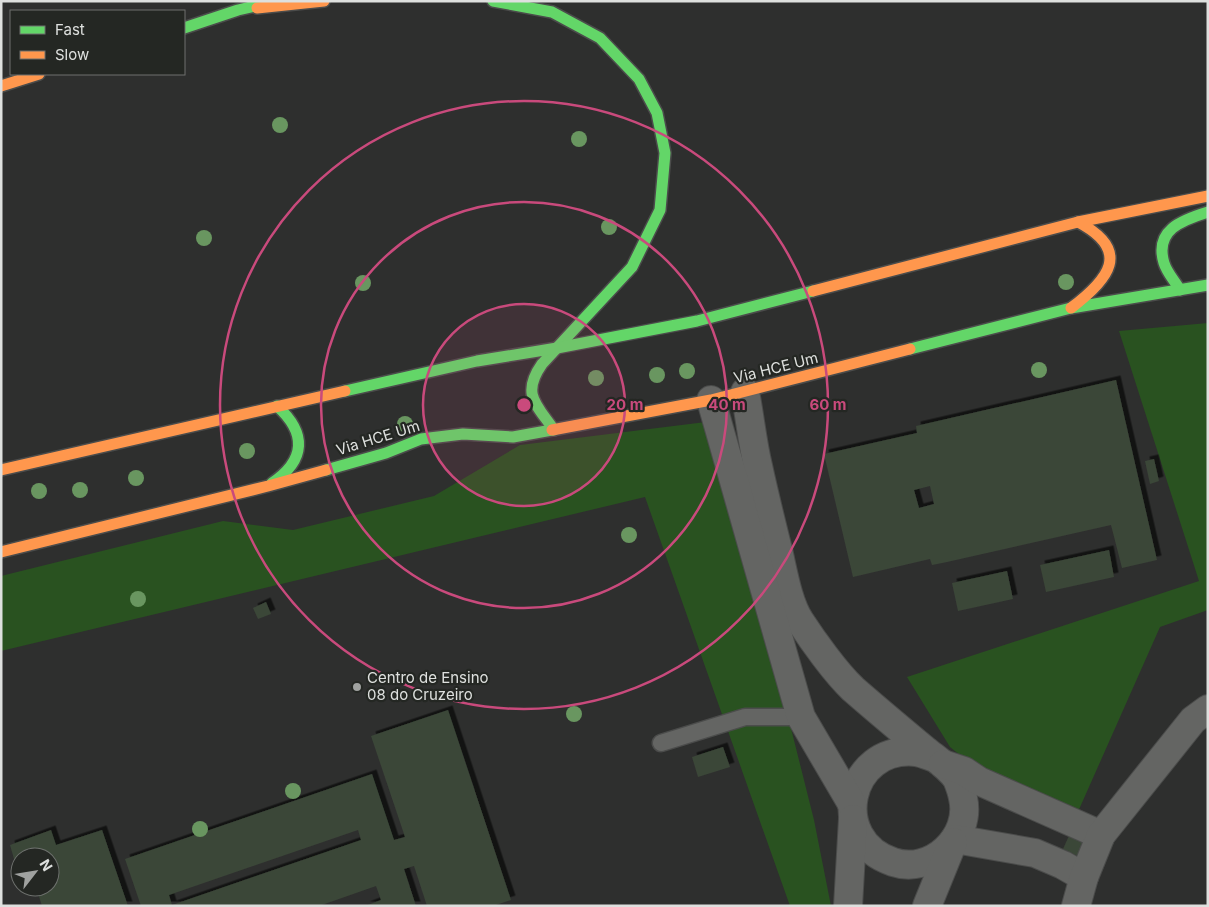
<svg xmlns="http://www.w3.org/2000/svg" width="1209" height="907" font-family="Inter,sans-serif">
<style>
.green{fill:#295220}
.building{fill:#3b4638;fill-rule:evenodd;filter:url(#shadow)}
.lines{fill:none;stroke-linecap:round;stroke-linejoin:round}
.lane-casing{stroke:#4b4c4b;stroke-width:19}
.street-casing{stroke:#4b4c4b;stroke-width:30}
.fast-casing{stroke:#4b4c4b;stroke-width:14}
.slow-casing{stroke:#4b4c4b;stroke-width:14}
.lane{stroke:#646563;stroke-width:16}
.street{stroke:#646563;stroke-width:28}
.fast{stroke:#63d668;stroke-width:11}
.slow{stroke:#ff974d;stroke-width:11}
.tree{fill:#699660}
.ring{fill:none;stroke:#c94a7c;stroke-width:2.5}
.poi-dot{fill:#a0a2a0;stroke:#242723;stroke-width:2}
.labels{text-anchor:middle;stroke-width:4.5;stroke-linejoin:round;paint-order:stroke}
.street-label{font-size:15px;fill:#dee0de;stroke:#242723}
.poi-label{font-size:15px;fill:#dee0de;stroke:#242723;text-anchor:start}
.centre{fill:#c94a7c;stroke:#242723;stroke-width:2.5}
.ring-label{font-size:15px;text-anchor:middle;font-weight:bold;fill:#c94a7c;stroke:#242723;stroke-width:4.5;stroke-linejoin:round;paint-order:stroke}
</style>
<defs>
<filter id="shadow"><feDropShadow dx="4.5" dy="-4.5" stdDeviation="0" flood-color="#0009"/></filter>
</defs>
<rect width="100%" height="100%" fill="#2e2f2e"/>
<g class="green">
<polygon points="1208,323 1208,610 1160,627 1073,823 1007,793 950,747 907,677 1199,581 1119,331"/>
<polygon points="714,421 814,820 831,906 790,906 645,497 1,651 1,576 223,521 293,530 434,496 520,445"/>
</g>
<g class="building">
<path d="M1116,380L1157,560L1122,568L1111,525L947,562L932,565L930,559L853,577L824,454L917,433L916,426ZM930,486L934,504L919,508L914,490Z"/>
<polygon points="1154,459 1159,481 1150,484 1145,461"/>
<polygon points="1109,550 1114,577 1046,592 1040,565"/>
<polygon points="1007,571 1013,599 958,611 952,583"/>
<polygon points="266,602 271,614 258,619 253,608"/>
<path d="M448,710L511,900L493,906H427L414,866L404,869L416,906H365L381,900L376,886L319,906H141L125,859L372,774L394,840L405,837L371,736ZM358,830L361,840L172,905L169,895Z"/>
<polygon points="723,747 730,767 698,777 692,757"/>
<polygon points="1072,829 1098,841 1088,861 1063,849"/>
<polygon points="51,830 56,845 102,830 128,906 42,906 36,887 50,887 50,857 20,857 20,880 10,845"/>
</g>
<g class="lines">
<defs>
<polyline id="lane" points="661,743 745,717 801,717"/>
<g id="street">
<path d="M745,392C750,417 752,441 758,466C764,494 771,522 778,550C783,571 788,603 800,621C813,641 836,673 853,689C877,710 901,730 925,750C936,759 949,767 957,779C959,784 962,792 963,798C972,837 931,875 893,862C827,840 847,745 916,752C922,753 929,756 935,758"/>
<polyline points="711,400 801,717 852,804"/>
<polyline points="943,764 964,771 979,781 1101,835"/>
<polyline points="955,839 1035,853 1063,865 1084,877"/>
<polyline points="848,906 853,819"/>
<polyline points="927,906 953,842"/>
<polyline points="1076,906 1084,877 1101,835 1193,720 1208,709"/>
</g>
<g id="fast">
<path d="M493,1L552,12L600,38L639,79L657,113L665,153L660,210L632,267L542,364C521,394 536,404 554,430"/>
<polyline points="184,28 238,10 276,1"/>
<path d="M1180,290C1175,281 1167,273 1164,263C1154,230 1182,220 1208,212"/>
<polyline points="910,349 1071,308 1208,285"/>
<polyline points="345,391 477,361 557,348 697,321 813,291"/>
<polyline points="326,470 386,453 421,439 463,434 513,437 552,430"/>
<path d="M272,483C306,460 307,433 277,406"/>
</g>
<g id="slow">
<polyline points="257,8 324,1"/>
<polyline points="1,86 39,74"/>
<polyline points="813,291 1078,222 1208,196"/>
<path d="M1071,308C1108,280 1133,251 1078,222"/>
<polyline points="552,430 711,400 910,349"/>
<polyline points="1,470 345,391"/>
<polyline points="1,552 268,486 326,470"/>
</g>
</defs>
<use href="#lane" class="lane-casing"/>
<use href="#street" class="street-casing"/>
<use href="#fast" class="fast-casing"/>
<use href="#slow" class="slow-casing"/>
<use href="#lane" class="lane"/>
<use href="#street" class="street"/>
<use href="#fast" class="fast"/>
<use href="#slow" class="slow"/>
</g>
<g class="tree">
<circle cx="280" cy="125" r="8"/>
<circle cx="579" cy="139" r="8"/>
<circle cx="609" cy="227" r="8"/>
<circle cx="204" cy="238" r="8"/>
<circle cx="1066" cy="282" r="8"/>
<circle cx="363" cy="283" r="8"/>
<circle cx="1039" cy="370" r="8"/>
<circle cx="687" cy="371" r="8"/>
<circle cx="657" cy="375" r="8"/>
<circle cx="596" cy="378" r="8"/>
<circle cx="405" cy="424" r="8"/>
<circle cx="247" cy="451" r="8"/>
<circle cx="136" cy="478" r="8"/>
<circle cx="80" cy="490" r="8"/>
<circle cx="39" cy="491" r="8"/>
<circle cx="629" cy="535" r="8"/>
<circle cx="138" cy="599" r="8"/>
<circle cx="574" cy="714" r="8"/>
<circle cx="293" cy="791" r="8"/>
<circle cx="200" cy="829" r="8"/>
</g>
<circle cx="524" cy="405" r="101" fill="#c94a7c" fill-opacity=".12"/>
<g class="ring">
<circle cx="524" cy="405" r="101"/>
<circle cx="524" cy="405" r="203"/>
<circle cx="524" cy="405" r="304"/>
</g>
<circle class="poi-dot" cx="357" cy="687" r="5"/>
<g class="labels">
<g class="street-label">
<text transform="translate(776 368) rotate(-14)" y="5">Via HCE Um</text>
<text transform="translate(378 438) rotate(-17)" y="5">Via HCE Um</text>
</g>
<g class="poi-label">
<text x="367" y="683">Centro de Ensino<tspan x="367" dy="17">08 do Cruzeiro</tspan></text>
</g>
</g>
<circle cx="524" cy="405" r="8" class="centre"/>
<g class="ring-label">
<text x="625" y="410">20 m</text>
<text x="727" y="410">40 m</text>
<text x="828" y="410">60 m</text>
</g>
<rect width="1209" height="907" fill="none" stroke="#dee0de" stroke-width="5"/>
<rect x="10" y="10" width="175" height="65" fill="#242723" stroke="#6e716e"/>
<rect x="20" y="26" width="25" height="8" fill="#63d668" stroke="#6e716e"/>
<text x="55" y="35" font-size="15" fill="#dee0de">Fast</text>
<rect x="20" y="51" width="25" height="8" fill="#ff974d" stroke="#6e716e"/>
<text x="55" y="60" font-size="15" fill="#dee0de">Slow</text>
<g transform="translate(35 872) rotate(59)"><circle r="24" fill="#242723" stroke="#6e716e"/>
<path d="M0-4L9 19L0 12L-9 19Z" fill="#a0a2a0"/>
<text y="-8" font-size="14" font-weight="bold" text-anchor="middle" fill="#dee0de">N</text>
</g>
</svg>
